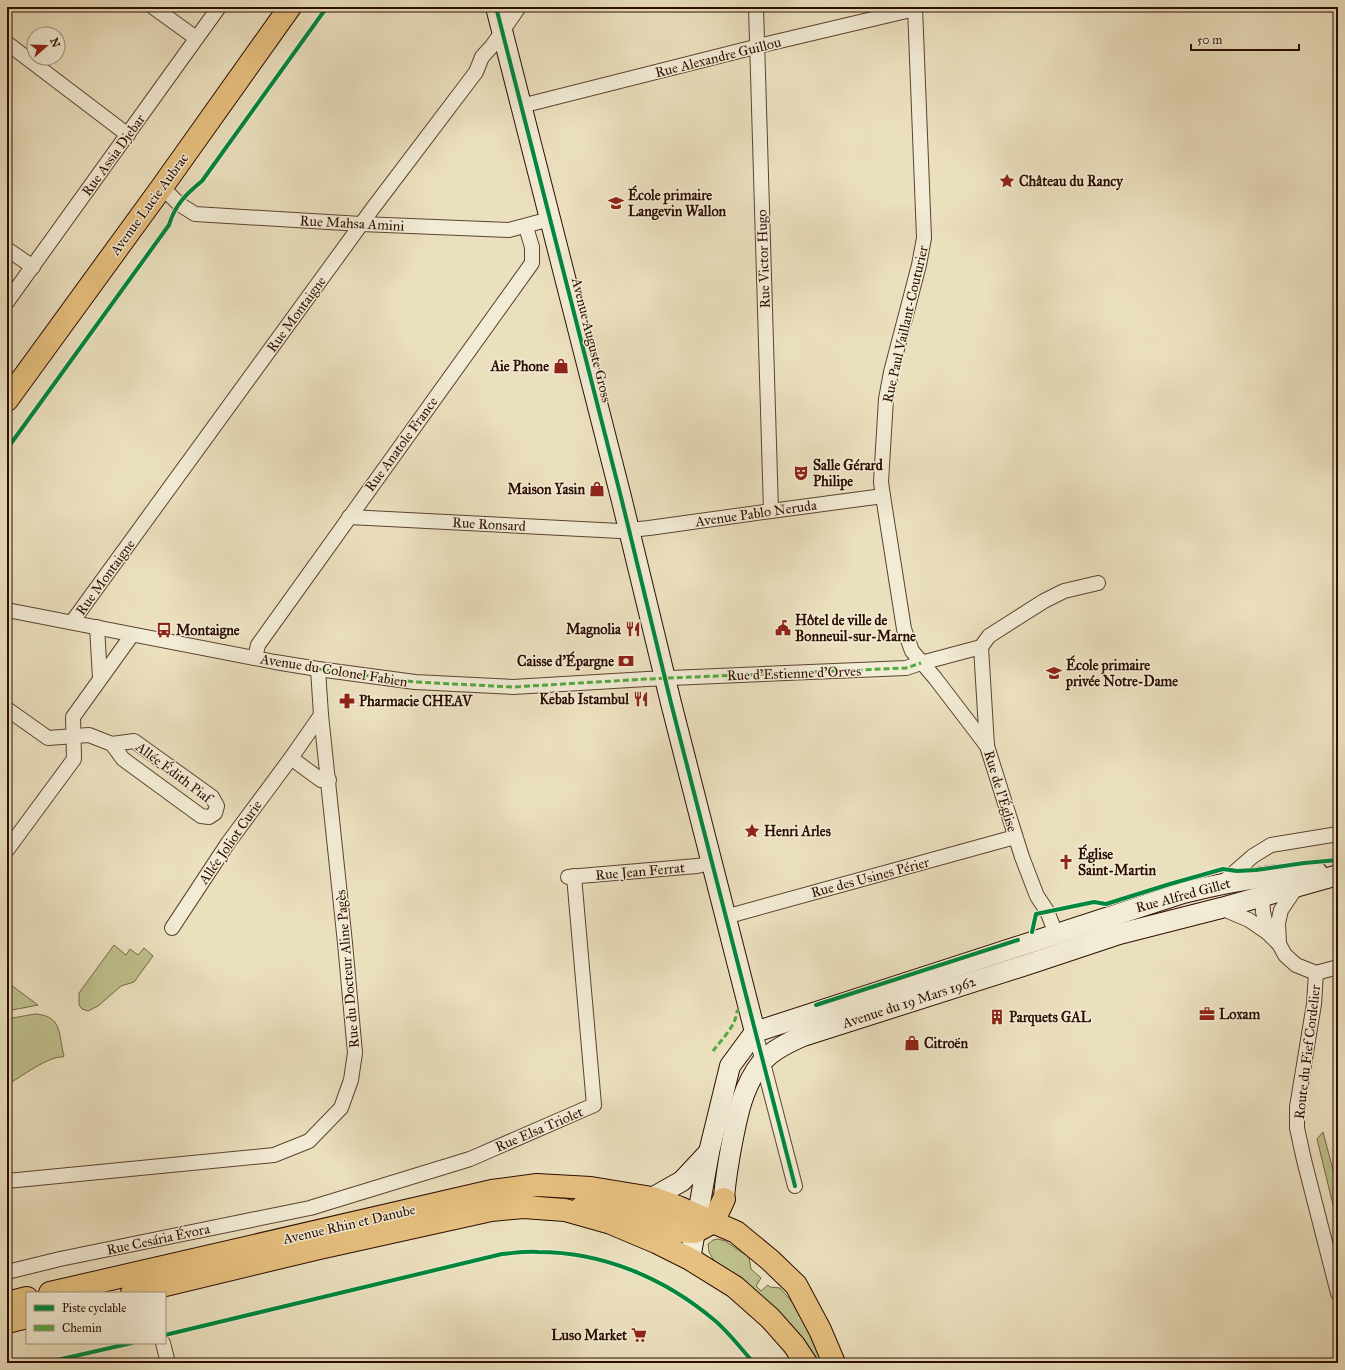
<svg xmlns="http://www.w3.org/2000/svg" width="1345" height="1370" font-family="'IM FELL Great Primer',serif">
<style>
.green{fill:#bec08c;stroke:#756646}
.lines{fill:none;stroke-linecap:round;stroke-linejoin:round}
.street-casing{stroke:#5c4230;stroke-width:16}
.secondary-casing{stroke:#2c0d00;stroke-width:22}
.primary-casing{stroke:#2c0d00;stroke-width:24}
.street{stroke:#f2ebd5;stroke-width:14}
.secondary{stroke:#f2ebd5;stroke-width:20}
.primary{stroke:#e6c07f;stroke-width:22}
.quiet{stroke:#54a840;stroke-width:3;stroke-dasharray:6 3;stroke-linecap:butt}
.cycleway-casing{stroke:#f2ebd5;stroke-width:6}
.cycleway{stroke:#00873e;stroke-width:4}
.labels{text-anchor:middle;stroke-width:3;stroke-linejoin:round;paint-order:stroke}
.street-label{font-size:14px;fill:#2c0d00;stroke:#f2ebd5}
.poi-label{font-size:14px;font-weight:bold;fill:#2c0d00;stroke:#f2ebd5;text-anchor:start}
</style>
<rect width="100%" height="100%" fill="#ebe0be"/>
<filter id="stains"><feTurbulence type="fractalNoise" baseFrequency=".005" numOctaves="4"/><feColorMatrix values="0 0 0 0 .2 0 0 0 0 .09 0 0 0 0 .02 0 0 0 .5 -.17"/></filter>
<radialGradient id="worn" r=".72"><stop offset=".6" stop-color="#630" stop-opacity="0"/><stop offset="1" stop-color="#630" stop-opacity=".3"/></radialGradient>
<g class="green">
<polygon points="114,945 126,955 130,949 138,955 144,948 153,956 134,982 121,986 98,1006 88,1011 82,1009 79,1005 79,993"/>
<polygon points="7,982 38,1005 7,1011"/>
<path d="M35,1014C63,1016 58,1034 64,1056L63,1057C50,1055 19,1078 7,1085V1019Z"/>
<polygon points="1323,1132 1338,1189 1338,1208 1334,1209 1317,1139"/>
<polygon points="718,1239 725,1241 749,1257 751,1269 761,1278 756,1286 761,1291 768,1285 770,1287 780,1288 799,1310 826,1363 816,1363 713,1259 709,1252 708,1244 713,1240"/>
</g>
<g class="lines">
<defs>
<g id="street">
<polyline points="153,7 196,38"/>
<polyline points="756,7 771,511"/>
<polyline points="915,7 924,238 919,265 891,372 886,399 881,482 883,496 904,629 912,651 935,678 987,746 1022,857 1037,896 1047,911 1056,934"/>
<polyline points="7,43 128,135"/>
<polyline points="521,106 771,43 915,9"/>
<polyline points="162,187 179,204 195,214 361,224 509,230 550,219"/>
<polyline points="7,249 33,267"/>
<polyline points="7,302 219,7"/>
<polyline points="349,517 620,531 649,528 771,511 883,496"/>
<polyline points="7,610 275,662 318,669 415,682 513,687 647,679 906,668 921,663 981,647 989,636 1044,601 1064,591 1098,583"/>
<polyline points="72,622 373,208 476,72 482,57 492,46 519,7"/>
<polyline points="97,627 100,678"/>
<polyline points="981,647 987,746"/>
<polyline points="255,658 258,645 532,263 532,247 526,227"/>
<polyline points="7,709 48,738 89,735 112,744 123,759 201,816 209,817 215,813 217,806 212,797 134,741 112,744"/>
<polyline points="321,715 291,758 321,780 329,780"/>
<polyline points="7,850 74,759 73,717 132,635"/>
<polyline points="568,877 697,866 712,863"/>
<polyline points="1222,883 1253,856 1271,845 1338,834"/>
<polyline points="1267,889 1262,896 1263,912 1268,933 1279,944 1285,955 1296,965 1316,973"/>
<polyline points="1221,908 1249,920 1268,933"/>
<polyline points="725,917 1015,837"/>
<polyline points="172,928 228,843 291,758"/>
<polyline points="1279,944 1278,923 1281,910 1298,885"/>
<polyline points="1316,973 1314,1004 1297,1107 1297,1128 1304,1160 1338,1293"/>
<polyline points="1316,973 1338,967"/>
<polyline points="755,1032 795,1186"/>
<polyline points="7,1181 274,1155 309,1141 341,1108 351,1080 355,1053 345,943 321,715 318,669"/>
<polyline points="7,1272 60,1259 310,1208 470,1159 594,1105 574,876"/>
<polyline points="163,1343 168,1363"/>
</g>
<g id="secondary">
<polyline points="496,7 622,501 671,703 755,1032 730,1066 709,1152 690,1259"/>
<path d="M755,1032L1183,893C1227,882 1271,874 1317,872"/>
<polyline points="652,1198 682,1181 709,1152"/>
<path d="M724,1199C725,1182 728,1165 731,1148C737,1117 742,1087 762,1062C772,1050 789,1042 803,1036L1029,964L1119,934L1221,908L1338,875"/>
</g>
<g id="primary">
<polyline points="7,400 162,187 290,7"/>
<polyline points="581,1208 606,1205 636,1214 681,1231 695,1232 713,1222 724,1199"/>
<polyline points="50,1293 492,1191 537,1185 591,1188 652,1198 678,1207 736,1232 770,1260 796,1285 820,1330 834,1363"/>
<polyline points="132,1293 319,1248 491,1210 523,1207 565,1210 611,1223 656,1242 690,1259 735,1287 770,1318 794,1345 806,1363"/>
<polyline points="7,1303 27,1298"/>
<polyline points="7,1322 27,1317"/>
</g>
</defs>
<use href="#street" class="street-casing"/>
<use href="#secondary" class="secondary-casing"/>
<use href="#primary" class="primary-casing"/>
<use href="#street" class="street"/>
<use href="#secondary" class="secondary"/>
<use href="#primary" class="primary"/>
<g class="quiet">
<polyline points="318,669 415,682 513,687 647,679 906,668 921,663"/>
<path d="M713,1051C722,1039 736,1026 737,1011L739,1010"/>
</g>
<defs>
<g id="cycleway">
<polyline points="496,7 622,501 671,703 795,1186"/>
<path d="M7,449L169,225C175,205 186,194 202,181L327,7"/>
<polyline points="1032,932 1036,914 1094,902 1106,904 1170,884 1223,869 1237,871 1256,870 1304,863 1338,860"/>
<polyline points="816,1005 1018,940"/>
<path d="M165,1335L502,1254C514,1253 526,1251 538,1252C603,1252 664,1278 713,1319C727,1330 742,1350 754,1363"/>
<polyline points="44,1363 132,1343"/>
</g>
</defs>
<use href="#cycleway" class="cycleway-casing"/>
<use href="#cycleway" class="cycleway"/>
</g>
<defs>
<symbol id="sight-bare" viewBox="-9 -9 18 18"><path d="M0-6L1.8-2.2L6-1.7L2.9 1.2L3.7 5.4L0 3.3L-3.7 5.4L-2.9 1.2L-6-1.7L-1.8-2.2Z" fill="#8f2418" stroke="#f2ebd5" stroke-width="2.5" paint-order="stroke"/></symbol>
<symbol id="school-bare" viewBox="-9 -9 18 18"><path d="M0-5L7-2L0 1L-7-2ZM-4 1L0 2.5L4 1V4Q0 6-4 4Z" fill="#8f2418" stroke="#f2ebd5" stroke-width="2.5" paint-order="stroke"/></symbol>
<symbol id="shop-bare" viewBox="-9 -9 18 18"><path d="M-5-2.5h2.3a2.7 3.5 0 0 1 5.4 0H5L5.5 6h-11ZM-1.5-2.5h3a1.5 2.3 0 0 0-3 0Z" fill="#8f2418" stroke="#f2ebd5" stroke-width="2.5" paint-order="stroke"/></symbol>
<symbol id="theatre-bare" viewBox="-9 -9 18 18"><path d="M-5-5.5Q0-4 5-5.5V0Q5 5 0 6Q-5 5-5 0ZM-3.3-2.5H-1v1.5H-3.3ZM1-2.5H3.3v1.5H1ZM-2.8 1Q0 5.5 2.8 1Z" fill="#8f2418" stroke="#f2ebd5" stroke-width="2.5" paint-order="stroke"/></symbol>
<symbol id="civic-bare" viewBox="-9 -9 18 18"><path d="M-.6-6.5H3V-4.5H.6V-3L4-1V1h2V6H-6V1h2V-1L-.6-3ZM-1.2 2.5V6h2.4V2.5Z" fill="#8f2418" stroke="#f2ebd5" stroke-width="2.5" paint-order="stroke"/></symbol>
<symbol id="restaurant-bare" viewBox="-9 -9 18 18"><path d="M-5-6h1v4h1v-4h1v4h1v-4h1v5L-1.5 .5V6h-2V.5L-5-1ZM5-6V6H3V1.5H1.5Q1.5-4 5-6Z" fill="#8f2418" stroke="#f2ebd5" stroke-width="2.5" paint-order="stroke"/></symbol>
<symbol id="bus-bare" viewBox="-9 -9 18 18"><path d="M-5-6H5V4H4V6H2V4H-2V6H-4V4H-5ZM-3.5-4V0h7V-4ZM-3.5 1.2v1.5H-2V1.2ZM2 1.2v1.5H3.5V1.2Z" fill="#8f2418" stroke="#f2ebd5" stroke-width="2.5" paint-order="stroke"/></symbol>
<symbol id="bank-bare" viewBox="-9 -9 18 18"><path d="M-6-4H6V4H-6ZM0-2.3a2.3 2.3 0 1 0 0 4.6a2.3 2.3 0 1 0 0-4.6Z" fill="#8f2418" stroke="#f2ebd5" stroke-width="2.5" paint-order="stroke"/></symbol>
<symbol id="pharmacy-bare" viewBox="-9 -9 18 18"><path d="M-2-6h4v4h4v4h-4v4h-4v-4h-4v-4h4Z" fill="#8f2418" stroke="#f2ebd5" stroke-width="2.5" paint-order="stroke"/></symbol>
<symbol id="church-bare" viewBox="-9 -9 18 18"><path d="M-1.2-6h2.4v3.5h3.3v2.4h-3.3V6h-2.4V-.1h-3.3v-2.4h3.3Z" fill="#8f2418" stroke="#f2ebd5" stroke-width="2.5" paint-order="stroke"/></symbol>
<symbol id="office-bare" viewBox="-9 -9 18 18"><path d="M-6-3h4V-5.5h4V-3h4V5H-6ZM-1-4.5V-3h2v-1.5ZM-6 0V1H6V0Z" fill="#8f2418" stroke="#f2ebd5" stroke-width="2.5" paint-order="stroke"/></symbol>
<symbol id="building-bare" viewBox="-9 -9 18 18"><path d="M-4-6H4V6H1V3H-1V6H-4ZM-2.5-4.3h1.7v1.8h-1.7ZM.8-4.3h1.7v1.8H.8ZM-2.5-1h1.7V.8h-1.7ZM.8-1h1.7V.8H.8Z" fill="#8f2418" stroke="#f2ebd5" stroke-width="2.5" paint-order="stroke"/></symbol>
<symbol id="supermarket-bare" viewBox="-9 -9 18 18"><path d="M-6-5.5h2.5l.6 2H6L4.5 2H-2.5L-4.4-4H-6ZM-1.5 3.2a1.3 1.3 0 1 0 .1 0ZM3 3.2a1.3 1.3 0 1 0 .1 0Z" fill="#8f2418" stroke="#f2ebd5" stroke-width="2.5" paint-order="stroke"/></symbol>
</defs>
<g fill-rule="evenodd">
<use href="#sight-bare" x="996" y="170" width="22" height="22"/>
<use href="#school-bare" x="605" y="192" width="22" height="22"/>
<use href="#shop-bare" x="550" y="355" width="22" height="22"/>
<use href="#theatre-bare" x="790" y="462" width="22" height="22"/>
<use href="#shop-bare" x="586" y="478" width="22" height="22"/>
<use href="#civic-bare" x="772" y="617" width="22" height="22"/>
<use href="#restaurant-bare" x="622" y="618" width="22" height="22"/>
<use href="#bus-bare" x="153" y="619" width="22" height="22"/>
<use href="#bank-bare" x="615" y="650" width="22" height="22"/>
<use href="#school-bare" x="1043" y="662" width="22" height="22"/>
<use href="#restaurant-bare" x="630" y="688" width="22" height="22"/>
<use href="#pharmacy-bare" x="336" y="690" width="22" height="22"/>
<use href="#sight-bare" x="741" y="820" width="22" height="22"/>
<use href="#church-bare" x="1055" y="851" width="22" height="22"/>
<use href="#office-bare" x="1196" y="1003" width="22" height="22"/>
<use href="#building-bare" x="986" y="1006" width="22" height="22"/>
<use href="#shop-bare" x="901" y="1032" width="22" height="22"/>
<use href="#supermarket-bare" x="628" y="1324" width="22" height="22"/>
</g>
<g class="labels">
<g class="street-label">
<text transform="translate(718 57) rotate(-14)" y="5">Rue Alexandre Guillou</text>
<text transform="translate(113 155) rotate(-54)" y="5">Rue Assia Djebar</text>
<text transform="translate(149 204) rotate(-54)" y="5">Avenue Lucie Aubrac</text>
<text transform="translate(352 223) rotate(3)" y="5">Rue Mahsa Amini</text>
<text transform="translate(763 259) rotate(-92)" y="5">Rue Victor Hugo</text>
<text transform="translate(296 314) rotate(-54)" y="5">Rue Montaigne</text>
<text transform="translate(905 324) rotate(-77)" y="5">Rue Paul Vaillant-Couturier</text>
<text transform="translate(592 340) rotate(76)" y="5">Avenue Auguste Gross</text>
<text transform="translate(401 444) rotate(-54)" y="5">Rue Anatole France</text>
<text transform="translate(756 513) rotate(-8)" y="5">Avenue Pablo Neruda</text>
<text transform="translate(489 524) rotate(3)" y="5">Rue Ronsard</text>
<text transform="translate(105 577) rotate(-54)" y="5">Rue Montaigne</text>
<text transform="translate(334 670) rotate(9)" y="5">Avenue du Colonel Fabien</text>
<text transform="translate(794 673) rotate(-2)" y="5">Rue d'Estienne d'Orves</text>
<text transform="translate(174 772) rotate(37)" y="5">Allée Édith Piaf</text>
<text transform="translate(1001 791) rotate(73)" y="5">Rue de l'Église</text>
<text transform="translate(230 842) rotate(-55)" y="5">Allée Joliot Curie</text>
<text transform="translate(640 871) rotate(-5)" y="5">Rue Jean Ferrat</text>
<text transform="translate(870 877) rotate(-15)" y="5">Rue des Usines Périer</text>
<text transform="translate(1183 895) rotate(-15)" y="5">Rue Alfred Gillet</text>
<text transform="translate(347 969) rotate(-95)" y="5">Rue du Docteur Aline Pagès</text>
<text transform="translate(909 1002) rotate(-18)" y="5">Avenue du 19 Mars 1962</text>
<text transform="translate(1307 1052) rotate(-83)" y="5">Route du Fief Cordelier</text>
<text transform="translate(539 1129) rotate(-23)" y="5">Rue Elsa Triolet</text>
<text transform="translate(349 1224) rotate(-13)" y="5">Avenue Rhin et Danube</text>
<text transform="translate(158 1239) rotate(-12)" y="5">Rue Cesária Évora</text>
</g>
<g class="poi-label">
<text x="1019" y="186">Château du Rancy</text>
<text x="628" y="200">École primaire<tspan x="628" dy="16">Langevin Wallon</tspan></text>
<text x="549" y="371" text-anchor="end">Aie Phone</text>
<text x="813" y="470">Salle Gérard<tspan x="813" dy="16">Philipe</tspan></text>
<text x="585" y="494" text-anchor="end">Maison Yasin</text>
<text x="795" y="625">Hôtel de ville de<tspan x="795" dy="16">Bonneuil-sur-Marne</tspan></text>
<text x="621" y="634" text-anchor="end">Magnolia</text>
<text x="176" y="635">Montaigne</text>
<text x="614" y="666" text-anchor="end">Caisse d'Épargne</text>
<text x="1066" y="670">École primaire<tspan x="1066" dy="16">privée Notre-Dame</tspan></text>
<text x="629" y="704" text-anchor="end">Kebab Istambul</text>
<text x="359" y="706">Pharmacie CHEAV</text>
<text x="764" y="836">Henri Arles</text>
<text x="1078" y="859">Église<tspan x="1078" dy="16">Saint-Martin</tspan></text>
<text x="1219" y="1019">Loxam</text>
<text x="1009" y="1022">Parquets GAL</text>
<text x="924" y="1048">Citroën</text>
<text x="627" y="1340" text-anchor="end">Luso Market</text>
</g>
</g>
<rect width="1345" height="1370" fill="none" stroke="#ebe0be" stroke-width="24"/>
<rect x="8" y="8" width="1329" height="1354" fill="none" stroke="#2c0d00" stroke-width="2"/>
<rect x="12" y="12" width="1321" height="1346" fill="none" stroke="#2c0d00"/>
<rect x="26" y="1292" width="140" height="52" fill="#f2ebd5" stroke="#a39280"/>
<rect x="34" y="1305" width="20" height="6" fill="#00873e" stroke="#a39280"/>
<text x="62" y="1312" font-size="12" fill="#2c0d00">Piste cyclable</text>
<rect x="34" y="1325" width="20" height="6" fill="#54a840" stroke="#a39280"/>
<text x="62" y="1332" font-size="12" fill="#2c0d00">Chemin</text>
<g transform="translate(46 46) rotate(70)"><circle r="19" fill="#f2ebd5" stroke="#a39280"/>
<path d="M0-3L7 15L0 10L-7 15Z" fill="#8f2418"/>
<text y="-6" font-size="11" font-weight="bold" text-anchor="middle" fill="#2c0d00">N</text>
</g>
<path d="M1191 44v6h108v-6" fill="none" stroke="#2c0d00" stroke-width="2"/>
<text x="1197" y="44" font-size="12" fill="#2c0d00" stroke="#f2ebd5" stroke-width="3" paint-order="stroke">50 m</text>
<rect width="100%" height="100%" filter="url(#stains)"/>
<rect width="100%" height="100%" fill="url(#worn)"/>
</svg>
